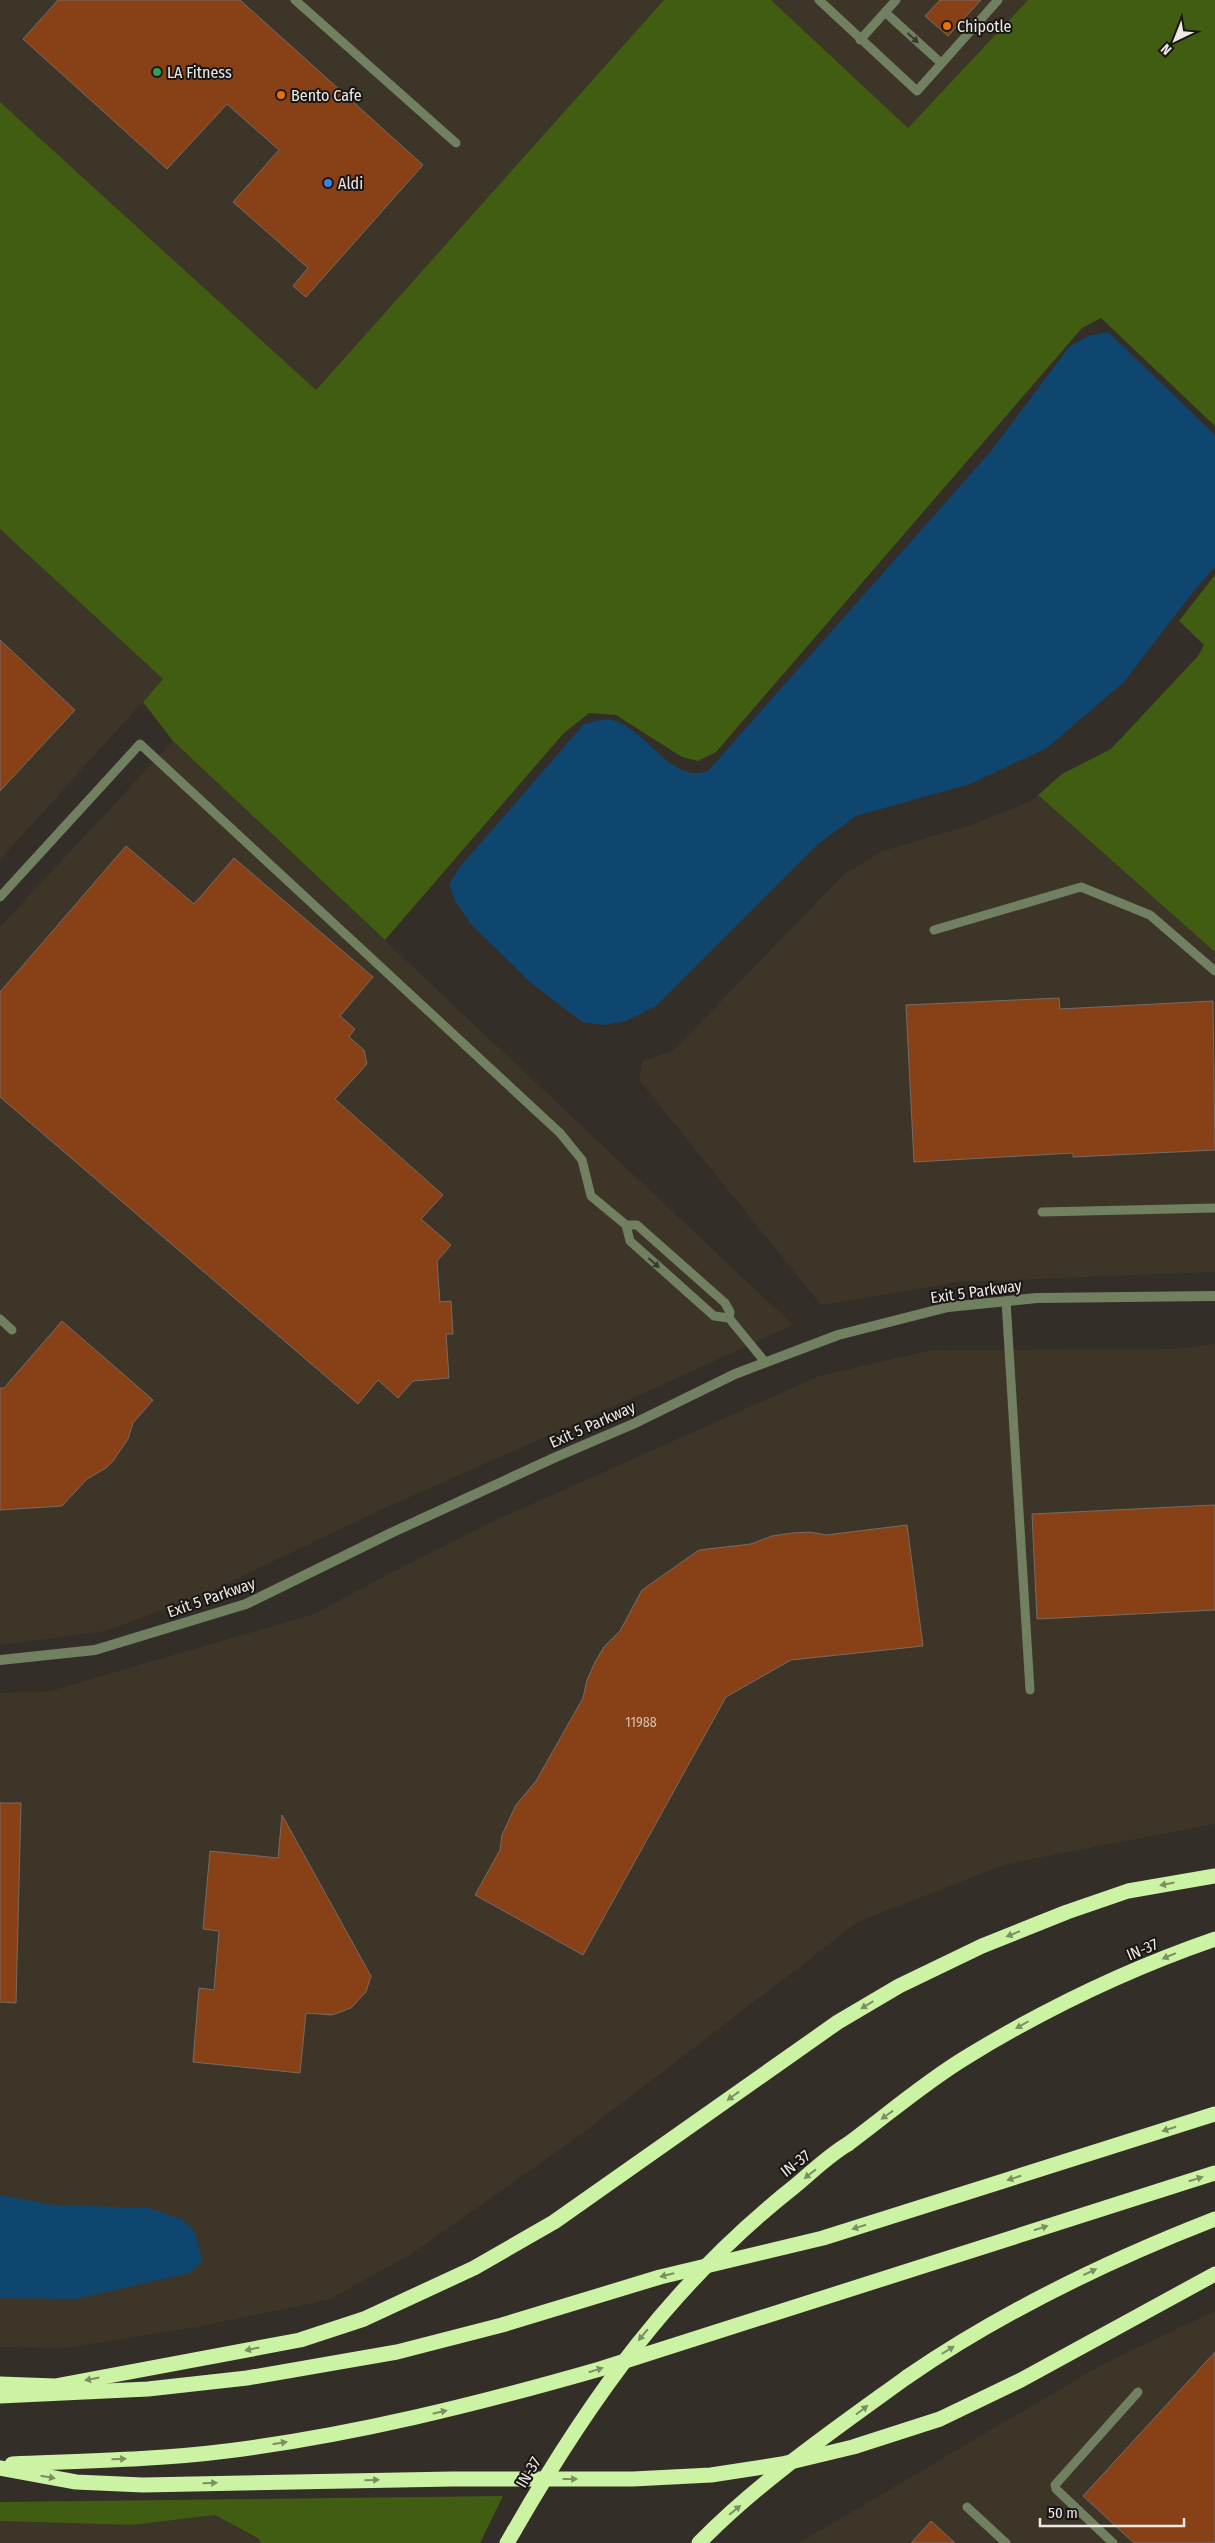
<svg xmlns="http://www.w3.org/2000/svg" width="1215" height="2543" font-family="'Fira Sans Condensed',sans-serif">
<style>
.built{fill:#3e3529}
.green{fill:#405d12}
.water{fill:#0f466f}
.building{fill:#884116;stroke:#756b67}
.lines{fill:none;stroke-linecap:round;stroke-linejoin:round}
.service{stroke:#718061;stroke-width:9}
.minor{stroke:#718061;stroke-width:10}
.motorway{stroke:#ccf2a3;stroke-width:15}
.motorway-bridge{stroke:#ccf2a3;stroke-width:15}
.oneway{fill:#383b2e}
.oneway2{fill:#7b8f62}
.food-dot{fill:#e8710a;stroke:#191613;stroke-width:2}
.leisure-dot{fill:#2e9e5b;stroke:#191613;stroke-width:2}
.shop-dot{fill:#3f7fe0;stroke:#191613;stroke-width:2}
.labels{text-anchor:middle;stroke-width:4;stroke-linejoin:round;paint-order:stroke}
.number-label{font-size:14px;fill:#d4bfb1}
.poi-label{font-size:16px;fill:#ede9e5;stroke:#191613;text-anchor:start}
.street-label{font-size:16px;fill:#ede9e5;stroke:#191613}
</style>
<rect width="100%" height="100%" fill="#332e27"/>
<g class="built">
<polygon points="0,0 664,0 316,390 0,102"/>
<polygon points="771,0 1028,0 908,128"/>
<polygon points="0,529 163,679 0,860"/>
<polygon points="173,741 793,1325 631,1399 376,1512 203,1595 106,1631 0,1645 0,927"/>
<polygon points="1038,795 1215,952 1215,1272 959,1282 821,1305 639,1080 642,1061 673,1051 843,875 882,851 971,825 1031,801"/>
<polygon points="1215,1344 1215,1824 1006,1864 858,1922 579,2136 410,2255 328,2300 196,2327 65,2348 0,2347 0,1693 50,1691 314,1614 385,1576 492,1522 819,1376 932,1350 1173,1349"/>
<polygon points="1215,2311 1215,2543 799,2543 1103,2364"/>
<polygon points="215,2515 259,2540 260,2543 0,2543 0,2521 132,2525"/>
</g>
<g class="green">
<polygon points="664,0 771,0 908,128 1028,0 1215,0 1215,426 1101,318 1082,328 716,752 698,761 682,757 616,715 589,713 563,734 385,940 173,741 143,702 163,679 0,529 0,102 316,390"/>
<polygon points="1215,575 1215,952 1038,795 1062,774 1111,749 1198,656 1204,645 1179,621"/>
<polygon points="503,2496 480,2543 260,2543 259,2539 215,2515 132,2525 0,2521 0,2502"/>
</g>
<g class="water">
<path d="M1108,332L1215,435V567L1193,592L1124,682L1047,748L970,784L856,816L817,845L656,1006L626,1021L604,1025L582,1022L530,982L470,923L457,904L449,885L458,869L584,724C593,722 605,717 615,721C643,730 664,769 693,773C697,774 704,772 708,771L991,451L1069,347L1088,336Z"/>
<polygon points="0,2195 53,2205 149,2208 183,2220 195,2232 202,2261 190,2273 75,2299 0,2298"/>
</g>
<g class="building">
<polygon points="58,0 240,0 423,165 306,297 293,286 308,268 233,202 279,150 227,104 167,169 23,39"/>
<polygon points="940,0 981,0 948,36 925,16"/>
<polygon points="0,640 75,710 0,791"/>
<polygon points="126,846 194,904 234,858 373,977 340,1016 355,1029 349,1037 364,1050 367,1064 335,1099 443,1195 421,1219 451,1245 437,1261 440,1302 451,1301 453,1334 446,1334 449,1378 413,1381 398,1398 378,1380 358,1404 0,1097 0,992"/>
<polygon points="1059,998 1060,1009 1213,1001 1215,1150 1073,1157 1073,1153 914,1162 906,1005"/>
<polygon points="62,1321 153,1400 133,1423 128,1439 113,1461 106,1468 87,1479 62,1506 0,1510 0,1388 4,1388"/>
<polygon points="1215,1505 1215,1610 1037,1619 1032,1514"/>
<polygon points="907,1525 923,1646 791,1660 726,1697 583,1955 475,1895 500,1850 502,1835 516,1805 536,1781 583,1698 587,1680 595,1662 604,1647 620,1631 642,1590 699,1550 751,1544 772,1536 792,1533 810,1532 826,1535"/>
<polygon points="0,1803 21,1803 16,2003 0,2002"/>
<polygon points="282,1815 371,1976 366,1992 351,2008 332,2015 306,2013 300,2073 193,2062 199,1988 214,1990 219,1931 203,1929 210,1851 278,1858"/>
<polygon points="1215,2352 1215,2543 1134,2543 1083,2496"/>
<polygon points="931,2521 955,2543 911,2543"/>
</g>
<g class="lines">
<g class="service">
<polyline points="295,0 456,143"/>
<polyline points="819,0 917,91 998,0"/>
<polyline points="886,13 941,63"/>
<polyline points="860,40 896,0"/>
<polyline points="0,897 140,744 560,1133 582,1160 591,1196 626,1225 630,1241 714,1316 729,1318 730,1312 725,1303 637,1225 626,1225"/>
<polyline points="934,930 1081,887 1150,915 1215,971"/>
<polyline points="1042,1212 1215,1208"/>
<polyline points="1006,1301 1030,1690"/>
<polyline points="729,1318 765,1362"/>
<polyline points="0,1319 12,1330"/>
<polyline points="967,2507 1006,2543"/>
<polyline points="1113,2543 1056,2489 1055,2485 1138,2392"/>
</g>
<polyline class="minor" points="0,1660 95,1650 246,1604 391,1533 556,1457 633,1424 735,1374 838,1335 948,1307 1037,1298 1215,1296"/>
<g class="motorway">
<path d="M848,2144C887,2115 924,2083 965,2058C1043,2010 1128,1969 1215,1939"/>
<path d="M907,2377C1003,2311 1107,2261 1215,2219"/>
<polyline points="0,2384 55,2386 300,2340 364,2319 474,2268 554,2222 838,2022 899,1986 982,1946 1067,1912 1128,1891 1215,1876"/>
<polyline points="0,2396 148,2389 247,2378 397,2352 502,2325 660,2277 823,2238 1215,2114"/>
<path d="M12,2464C84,2461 156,2460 227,2451C354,2435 478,2404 600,2369L1215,2173"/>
<polyline points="0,2468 76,2482 143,2485 452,2479 633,2479 711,2475 782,2464 853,2447 940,2419 1021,2380 1215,2274"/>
<polyline points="507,2543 514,2531"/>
</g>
<g class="motorway-bridge">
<path d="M514,2531C591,2397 673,2282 795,2186C812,2172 829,2155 848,2144"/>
<path d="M699,2543C758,2482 838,2427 907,2377"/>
</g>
</g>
<defs><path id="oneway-solid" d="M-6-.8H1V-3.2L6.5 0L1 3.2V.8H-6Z" transform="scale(1.25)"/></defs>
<g class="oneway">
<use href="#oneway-solid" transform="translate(913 38) rotate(42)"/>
<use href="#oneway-solid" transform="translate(654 1263) rotate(42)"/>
</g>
<g class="oneway2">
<use href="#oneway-solid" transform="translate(1167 1884) rotate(169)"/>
<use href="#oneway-solid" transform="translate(1013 1934) rotate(158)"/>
<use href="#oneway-solid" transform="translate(1169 1956) rotate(157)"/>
<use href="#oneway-solid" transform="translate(867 2005) rotate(149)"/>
<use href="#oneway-solid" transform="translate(1022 2025) rotate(150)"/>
<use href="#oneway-solid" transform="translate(733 2096) rotate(144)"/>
<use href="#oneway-solid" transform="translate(887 2115) rotate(144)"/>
<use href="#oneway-solid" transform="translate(1169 2129) rotate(162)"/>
<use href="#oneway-solid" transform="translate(810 2174) rotate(142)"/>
<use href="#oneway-solid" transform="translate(1014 2178) rotate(162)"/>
<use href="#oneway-solid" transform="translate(1196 2179) rotate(-18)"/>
<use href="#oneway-solid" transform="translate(859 2227) rotate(163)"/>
<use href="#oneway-solid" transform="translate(1041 2228) rotate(-18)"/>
<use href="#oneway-solid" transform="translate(1090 2272) rotate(-25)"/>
<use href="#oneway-solid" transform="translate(667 2275) rotate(166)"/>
<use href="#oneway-solid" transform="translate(643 2335) rotate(130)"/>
<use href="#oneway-solid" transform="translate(252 2349) rotate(168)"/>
<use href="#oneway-solid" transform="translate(948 2350) rotate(-32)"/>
<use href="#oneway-solid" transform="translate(596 2370) rotate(-17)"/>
<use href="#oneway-solid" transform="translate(92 2379) rotate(169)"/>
<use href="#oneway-solid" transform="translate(862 2410) rotate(-37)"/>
<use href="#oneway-solid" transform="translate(440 2412) rotate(-13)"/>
<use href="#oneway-solid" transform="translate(280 2443) rotate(-9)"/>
<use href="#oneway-solid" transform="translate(119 2459) rotate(-2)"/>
<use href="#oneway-solid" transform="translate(48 2477) rotate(10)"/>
<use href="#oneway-solid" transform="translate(570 2479)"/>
<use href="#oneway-solid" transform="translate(372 2480) rotate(-1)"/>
<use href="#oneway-solid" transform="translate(210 2483) rotate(-2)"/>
<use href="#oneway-solid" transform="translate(735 2510) rotate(-39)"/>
</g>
<g class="food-dot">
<circle cx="947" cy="26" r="5"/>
<circle cx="281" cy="95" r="5"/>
</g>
<circle class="leisure-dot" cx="157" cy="72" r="5"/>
<circle class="shop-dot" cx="328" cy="183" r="5"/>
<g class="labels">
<g class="number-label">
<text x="641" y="1727">11988</text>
</g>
<g class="poi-label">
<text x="957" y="32">Chipotle</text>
<text x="167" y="78">LA Fitness</text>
<text x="291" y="101">Bento Cafe</text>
<text x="338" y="189">Aldi</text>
</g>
<g class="street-label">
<text transform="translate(976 1291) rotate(-8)" y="6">Exit 5 Parkway</text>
<text transform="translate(592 1424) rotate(-24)" y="6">Exit 5 Parkway</text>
<text transform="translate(211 1597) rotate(-19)" y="6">Exit 5 Parkway</text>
<text transform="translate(1142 1949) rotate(-23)" y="6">IN-37</text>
<text transform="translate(795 2163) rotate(-38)" y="6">IN-37</text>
<text transform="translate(528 2472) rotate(-59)" y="6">IN-37</text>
</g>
</g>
<g transform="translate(1175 40) rotate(223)" stroke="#191613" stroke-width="4" paint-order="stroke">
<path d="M0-4L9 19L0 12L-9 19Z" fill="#ede9e5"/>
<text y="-8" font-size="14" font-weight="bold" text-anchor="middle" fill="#ede9e5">N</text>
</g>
<path d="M1040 2518v8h144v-8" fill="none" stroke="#ede9e5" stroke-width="2.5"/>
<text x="1048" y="2518" font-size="15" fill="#ede9e5" stroke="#191613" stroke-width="4" paint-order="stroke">50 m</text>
</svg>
